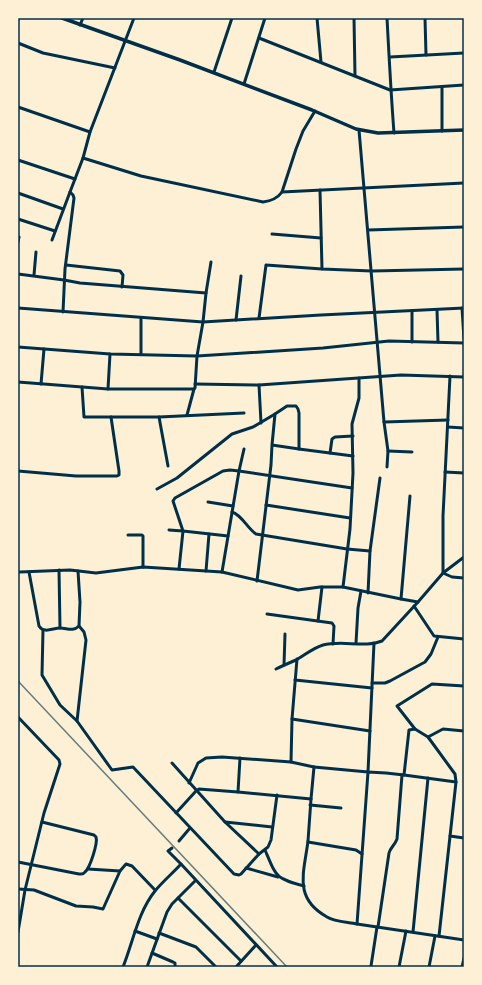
<svg xmlns="http://www.w3.org/2000/svg" width="482" height="985" font-family="'Sofia Sans Condensed',sans-serif">
<style>
.lines{fill:none;stroke-linecap:round;stroke-linejoin:round}
.minor{stroke:#003049;stroke-width:3}
.tertiary{stroke:#003049;stroke-width:3.5}
.rail{stroke:#657d81;stroke-width:1.5}
.neatline{fill:none;stroke:#003049;stroke-width:1.5}
</style>
<rect width="100%" height="100%" fill="#fdf0d5"/>
<g class="lines">
<g class="minor">
<polyline points="317,18 321,62"/>
<polyline points="354,18 355,76"/>
<path d="M387,18C389,56 391,94 394,133"/>
<polyline points="425,18 426,55"/>
<polyline points="80,25 83,18"/>
<polyline points="259,38 390,90 464,85"/>
<polyline points="18,43 43,53 115,68"/>
<polyline points="390,57 464,53"/>
<polyline points="214,72 232,18"/>
<polyline points="244,84 265,18"/>
<polyline points="442,87 442,131"/>
<polyline points="18,107 90,132"/>
<polyline points="359,130 384,422 388,451 387,467"/>
<path d="M83,158L141,176L263,202C271,201 277,199 282,192L296,149L303,131L315,111"/>
<polyline points="18,160 75,179"/>
<polyline points="320,190 322,269"/>
<polyline points="282,192 464,183"/>
<polyline points="18,193 63,209"/>
<polyline points="18,219 55,231"/>
<polyline points="368,230 464,227"/>
<polyline points="272,234 321,238"/>
<polyline points="52,240 70,192"/>
<polyline points="18,242 19,237"/>
<polyline points="66,265 120,271 123,275 122,287"/>
<polyline points="18,274 64,280 80,283 206,293 203,322 197,356 195,388 194,389 108,389 18,382"/>
<polyline points="34,275 36,252"/>
<polyline points="206,293 211,262"/>
<polyline points="18,308 203,322 321,315 464,308"/>
<polyline points="462,308 464,339"/>
<polyline points="437,310 438,342"/>
<polyline points="412,311 412,342"/>
<polyline points="63,312 65,269 74,198 73,195 70,192 83,158 90,132 134,18"/>
<polyline points="141,318 141,354"/>
<polyline points="259,318 266,265 322,269 372,271 464,269"/>
<polyline points="236,320 241,276"/>
<polyline points="18,347 110,354 197,356 323,348 389,341 464,343"/>
<polyline points="450,376 443,516 443,573 452,577 464,578"/>
<polyline points="359,378 359,398 352,424 353,473 350,529 343,587 401,599 418,602"/>
<polyline points="41,384 44,349"/>
<polyline points="195,384 259,385 401,375 464,377"/>
<polyline points="259,385 261,423"/>
<polyline points="82,387 84,417 159,417 244,413"/>
<polyline points="108,389 110,354"/>
<polyline points="187,415 194,389"/>
<polyline points="159,417 168,466"/>
<polyline points="384,422 448,420"/>
<polyline points="448,427 464,428"/>
<polyline points="299,449 353,456"/>
<polyline points="388,451 412,452"/>
<polyline points="330,453 332,439 335,437 353,436"/>
<polyline points="18,471 76,476 117,476 119,475 119,471 111,417"/>
<polyline points="445,472 464,473"/>
<polyline points="157,489 177,478 232,434 253,427 275,414"/>
<polyline points="208,502 233,506"/>
<polyline points="266,505 350,518"/>
<path d="M232,512C242,515 247,528 256,534L347,549L370,551"/>
<polyline points="169,530 183,531 173,501 175,498 223,471 230,470 239,471 244,449"/>
<polyline points="128,535 142,535 143,536 143,567"/>
<polyline points="179,569 183,531 228,536"/>
<polyline points="59,570 60,628"/>
<polyline points="206,571 209,534"/>
<polyline points="20,572 70,570 96,573 143,567 222,572 298,590 320,587 343,587"/>
<path d="M29,572L39,626C44,634 53,628 60,628C67,628 73,632 79,626L80,602L78,571"/>
<polyline points="222,572 239,471 352,488"/>
<polyline points="257,581 271,465 272,445 275,414 287,406 296,406 298,409 299,413 299,449 272,445"/>
<polyline points="368,593 370,551 380,478"/>
<polyline points="401,599 410,496"/>
<polyline points="414,606 434,636 464,639"/>
<polyline points="267,614 332,623 334,626 333,644"/>
<polyline points="318,621 322,587"/>
<polyline points="79,626 84,632 86,640 77,721 112,770 133,767 234,874 239,875 241,874 259,854"/>
<polyline points="43,630 42,675 60,705 77,721"/>
<polyline points="356,643 358,608 361,591"/>
<polyline points="284,665 285,634"/>
<path d="M276,669C282,666 289,663 296,660C305,655 313,648 323,645C342,640 365,648 382,641L418,602L443,573L464,557"/>
<polyline points="295,680 372,688"/>
<polyline points="372,683 385,683 390,681 425,662 431,654 438,637"/>
<polyline points="18,717 59,760 60,764 44,813 25,890 18,932"/>
<polyline points="292,719 370,731"/>
<polygon points="415,729 428,737 455,774 456,782 404,775 409,730"/>
<polyline points="415,729 397,706 432,684 464,686"/>
<polyline points="428,737 443,729 464,731"/>
<polyline points="172,763 225,822 259,854 268,847 271,840 277,795"/>
<polyline points="314,767 368,772 374,643"/>
<polyline points="404,775 386,773 368,772 357,924 464,940"/>
<polyline points="189,783 198,763 206,758 222,757 291,762 292,719 297,659"/>
<polyline points="238,792 311,799 314,767 291,762"/>
<path d="M311,799C310,813 309,827 308,841C304,873 293,898 327,917C335,922 348,922 357,924"/>
<polyline points="310,805 341,808"/>
<polyline points="176,813 196,791 199,789 238,792 240,758"/>
<polyline points="225,822 272,827"/>
<polyline points="450,836 464,838"/>
<polyline points="179,841 190,828"/>
<polyline points="308,842 356,850 362,854"/>
<polyline points="172,848 168,851 181,864"/>
<path d="M265,850C277,878 275,878 304,886"/>
<path d="M18,862L79,874C82,874 83,875 85,872C90,868 98,843 96,837L94,835L42,822"/>
<polyline points="246,868 278,877"/>
<polyline points="88,869 120,871"/>
<polyline points="18,889 34,890 76,906 93,907 103,909 120,871 126,864 132,866 155,890"/>
<polyline points="178,898 241,961"/>
<path d="M378,927L389,853C390,848 395,845 397,839L402,775"/>
<polyline points="135,931 157,939"/>
<polyline points="413,932 428,778"/>
<polyline points="159,933 196,947 216,967"/>
<polyline points="439,936 456,782"/>
<polyline points="152,953 173,962 175,963 175,967"/>
<polyline points="371,966 377,927"/>
<path d="M123,967C133,942 138,912 155,891C163,881 173,873 181,864L277,967"/>
<polyline points="147,967 167,912 172,904 195,881"/>
<polyline points="236,967 256,945"/>
<polyline points="399,967 406,931"/>
<polyline points="429,967 435,936"/>
<polyline points="462,967 464,958"/>
</g>
<polyline class="tertiary" points="62,18 180,60 312,110 356,129 378,133 464,130"/>
<polyline class="rail" points="18,681 287,967"/>
</g>
<rect width="482" height="985" fill="none" stroke="#fdf0d5" stroke-width="38"/>
<rect x="19" y="19" width="444" height="947" class="neatline"/>
</svg>
